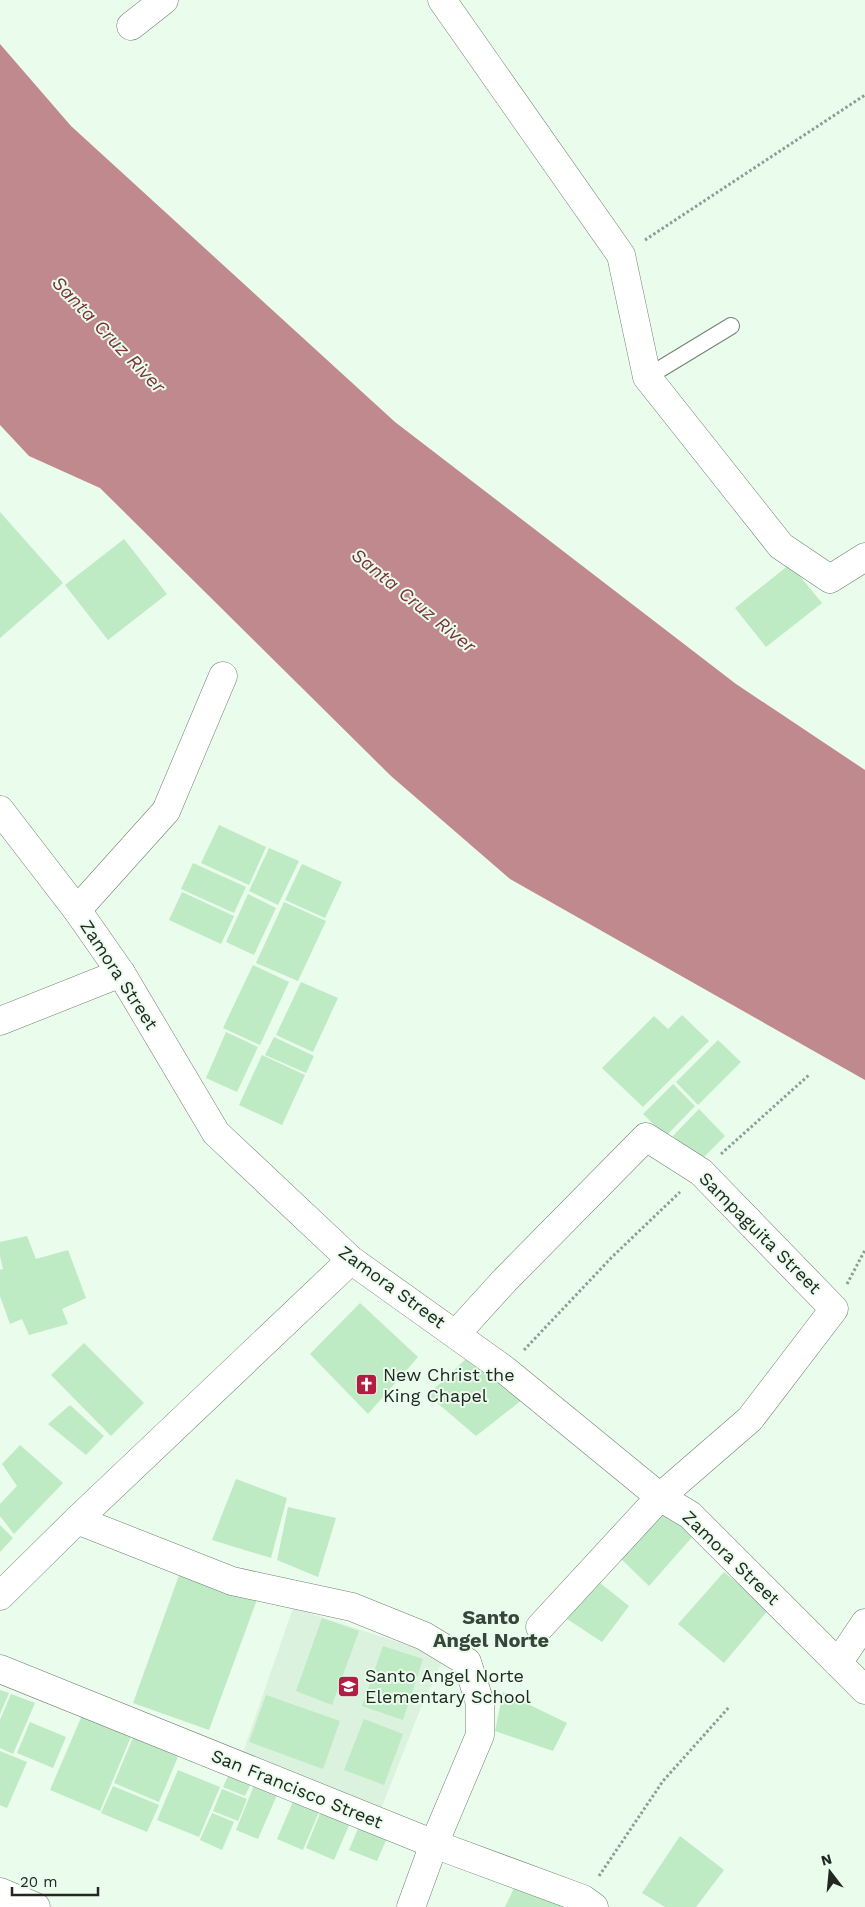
<svg xmlns="http://www.w3.org/2000/svg" width="865" height="1907" font-family="'Work Sans',sans-serif">
<style>
.built{fill:#dbf3de}
.water{fill:#c0898d}
.building{fill:#beeac4}
.lines{fill:none;stroke-linecap:round;stroke-linejoin:round}
.service-casing{stroke:#718173;stroke-width:18}
.minor-casing{stroke:#718173;stroke-width:29}
.path{stroke:#909d92;stroke-width:3;stroke-dasharray:2.5 2.5;stroke-linecap:butt}
.service{stroke:#fff;stroke-width:16}
.minor{stroke:#fff;stroke-width:28}
.labels{text-anchor:middle;stroke-width:4;stroke-linejoin:round;paint-order:stroke}
.street-label{font-size:18px;fill:#212822;stroke:#eafcec}
.poi-label{font-size:18px;fill:#212822;stroke:#eafcec;text-anchor:start}
.water-label{font-size:19px;font-style:italic;fill:#79333c;stroke:#eafcec}
.quarter-label{font-size:20px;font-weight:bold;fill:#38463a;stroke:#eafcec}
</style>
<rect width="100%" height="100%" fill="#eafcec"/>
<polygon class="built" points="293,1608 444,1657 418,1715 381,1809 242,1755"/>
<polygon class="water" points="0,44 71,126 395,422 736,684 865,770 865,1080 510,879 391,776 100,488 29,456 0,425"/>
<g class="building">
<polygon points="0,512 63,583 0,638"/>
<polygon points="124,539 167,594 108,640 65,585"/>
<polygon points="790,564 822,603 766,647 735,608"/>
<polygon points="219,825 266,847 249,885 201,863"/>
<polygon points="269,848 299,861 278,905 249,891"/>
<polygon points="193,863 246,887 234,913 181,889"/>
<polygon points="302,864 342,882 325,918 285,900"/>
<polygon points="182,892 234,916 221,944 169,920"/>
<polygon points="248,894 276,908 254,955 226,942"/>
<polygon points="284,902 326,921 298,981 256,963"/>
<polygon points="253,965 289,982 260,1045 223,1028"/>
<polygon points="301,982 338,998 313,1052 276,1035"/>
<polygon points="682,1015 709,1041 643,1107 602,1068 654,1016 668,1029"/>
<polygon points="226,1032 258,1047 237,1092 206,1078"/>
<polygon points="274,1037 314,1056 306,1073 265,1055"/>
<polygon points="718,1040 741,1062 698,1105 676,1082"/>
<polygon points="262,1055 305,1075 282,1125 239,1105"/>
<polygon points="673,1084 695,1106 666,1136 643,1114"/>
<polygon points="699,1109 725,1136 699,1162 673,1136"/>
<polygon points="27,1236 36,1259 68,1250 86,1298 62,1309 68,1324 29,1335 22,1319 10,1324 0,1296 0,1270 3,1269 0,1256 0,1242"/>
<polygon points="360,1303 418,1357 368,1414 310,1354"/>
<polygon points="84,1343 144,1403 111,1436 51,1375"/>
<polygon points="473,1352 527,1396 476,1436 428,1395"/>
<polygon points="70,1405 104,1436 86,1455 48,1424"/>
<polygon points="20,1445 63,1483 14,1534 0,1516 0,1504 17,1486 2,1464"/>
<polygon points="236,1479 287,1498 271,1558 212,1540"/>
<polygon points="658,1506 693,1536 649,1586 615,1553"/>
<polygon points="288,1507 336,1518 318,1577 277,1560"/>
<polygon points="0,1525 13,1538 0,1552"/>
<polygon points="182,1567 259,1594 209,1730 133,1703"/>
<polygon points="724,1572 769,1609 724,1663 678,1624"/>
<polygon points="595,1579 629,1606 602,1642 561,1615"/>
<polygon points="322,1618 359,1631 332,1705 296,1691"/>
<polygon points="383,1646 423,1659 403,1720 362,1706"/>
<polygon points="0,1690 9,1693 0,1714"/>
<polygon points="503,1692 567,1723 553,1751 495,1731"/>
<polygon points="11,1694 35,1703 13,1754 0,1748 0,1720"/>
<polygon points="266,1695 340,1721 323,1769 249,1742"/>
<polygon points="83,1713 132,1734 100,1811 50,1790"/>
<polygon points="364,1719 403,1734 384,1785 344,1770"/>
<polygon points="30,1722 66,1737 53,1768 17,1753"/>
<polygon points="135,1733 180,1752 159,1802 114,1783"/>
<polygon points="0,1751 27,1762 7,1808 0,1805"/>
<polygon points="178,1770 220,1787 199,1837 157,1820"/>
<polygon points="231,1770 253,1779 245,1796 223,1787"/>
<polygon points="257,1778 280,1788 258,1839 236,1830"/>
<polygon points="113,1786 159,1805 147,1832 101,1813"/>
<polygon points="222,1789 247,1799 238,1821 213,1811"/>
<polygon points="295,1797 321,1807 303,1850 277,1839"/>
<polygon points="321,1811 350,1823 334,1860 306,1848"/>
<polygon points="212,1813 234,1822 222,1850 200,1840"/>
<polygon points="362,1819 390,1831 377,1861 349,1850"/>
<polygon points="680,1836 724,1870 696,1907 665,1907 642,1893"/>
<polygon points="514,1888 568,1907 505,1907"/>
</g>
<g class="lines">
<defs>
<polyline id="service" points="647,377 731,326"/>
<g id="minor">
<polyline points="442,0 621,255 647,377 781,546 830,579 865,557"/>
<polyline points="131,26 164,0"/>
<polyline points="0,810 77,910 121,973 216,1133 351,1260 505,1370 660,1497 690,1515 865,1690"/>
<polyline points="77,910 166,811 223,676"/>
<polyline points="0,1021 121,973"/>
<polyline points="456,1334 505,1280 646,1137 701,1172 834,1309 750,1419 660,1497 540,1627"/>
<polyline points="77,1520 232,1581 352,1607 424,1636 467,1662 480,1703 480,1735 434,1844 411,1907"/>
<polyline points="0,1596 77,1520 351,1260"/>
<polyline points="838,1663 865,1623"/>
<polyline points="0,1669 434,1844 583,1899 594,1907"/>
<polyline points="0,1892 36,1907"/>
</g>
</defs>
<use href="#service" class="service-casing"/>
<use href="#minor" class="minor-casing"/>
<g class="path">
<polyline points="645,240 865,95"/>
<polyline points="721,1154 809,1075"/>
<polyline points="847,1284 865,1250"/>
<polyline points="524,1350 612,1257 680,1192"/>
<polyline points="599,1876 663,1781 730,1706"/>
</g>
<use href="#service" class="service"/>
<use href="#minor" class="minor"/>
</g>
<defs>
<symbol id="church-square" viewBox="-11 -11 22 22"><rect x="-9" y="-9" width="18" height="18" rx="4" fill="#b11e41" stroke="#eafcec"/><path d="M-1.2-6h2.4v3.5h3.3v2.4h-3.3V6h-2.4V-.1h-3.3v-2.4h3.3Z" fill="#fff"/></symbol>
<symbol id="school-square" viewBox="-11 -11 22 22"><rect x="-9" y="-9" width="18" height="18" rx="4" fill="#b11e41" stroke="#eafcec"/><path d="M0-5L7-2L0 1L-7-2ZM-4 1L0 2.5L4 1V4Q0 6-4 4Z" fill="#fff"/></symbol>
</defs>
<g fill-rule="evenodd">
<use href="#church-square" x="354" y="1372" width="25" height="25"/>
<use href="#school-square" x="336" y="1674" width="25" height="25"/>
</g>
<g class="labels">
<g class="street-label">
<text transform="translate(119 975) rotate(57)" y="6">Zamora Street</text>
<text transform="translate(760 1233) rotate(45)" y="6">Sampaguita Street</text>
<text transform="translate(392 1287) rotate(36)" y="6">Zamora Street</text>
<text transform="translate(731 1558) rotate(44)" y="6">Zamora Street</text>
<text transform="translate(297 1789) rotate(22)" y="6">San Francisco Street</text>
</g>
<g class="poi-label">
<text x="383" y="1381">New Christ the<tspan x="383" dy="21">King Chapel</tspan></text>
<text x="365" y="1682">Santo Angel Norte<tspan x="365" dy="21">Elementary School</tspan></text>
</g>
<g class="water-label">
<text transform="translate(109 334) rotate(46)" y="7">Santa Cruz River</text>
<text transform="translate(414 600) rotate(39)" y="7">Santa Cruz River</text>
</g>
<g class="quarter-label">
<text x="491" y="1624">Santo<tspan x="491" dy="23">Angel Norte</tspan></text>
</g>
</g>
<g transform="translate(830 1872) rotate(344)" stroke="#eafcec" stroke-width="4" paint-order="stroke">
<path d="M0-4L9 19L0 12L-9 19Z" fill="#212822"/>
<text y="-8" font-size="14" font-weight="bold" text-anchor="middle" fill="#212822">N</text>
</g>
<path d="M12 1887v8h86v-8" fill="none" stroke="#212822" stroke-width="2.5"/>
<text x="20" y="1887" font-size="15" fill="#212822" stroke="#eafcec" stroke-width="4" paint-order="stroke">20 m</text>
</svg>
